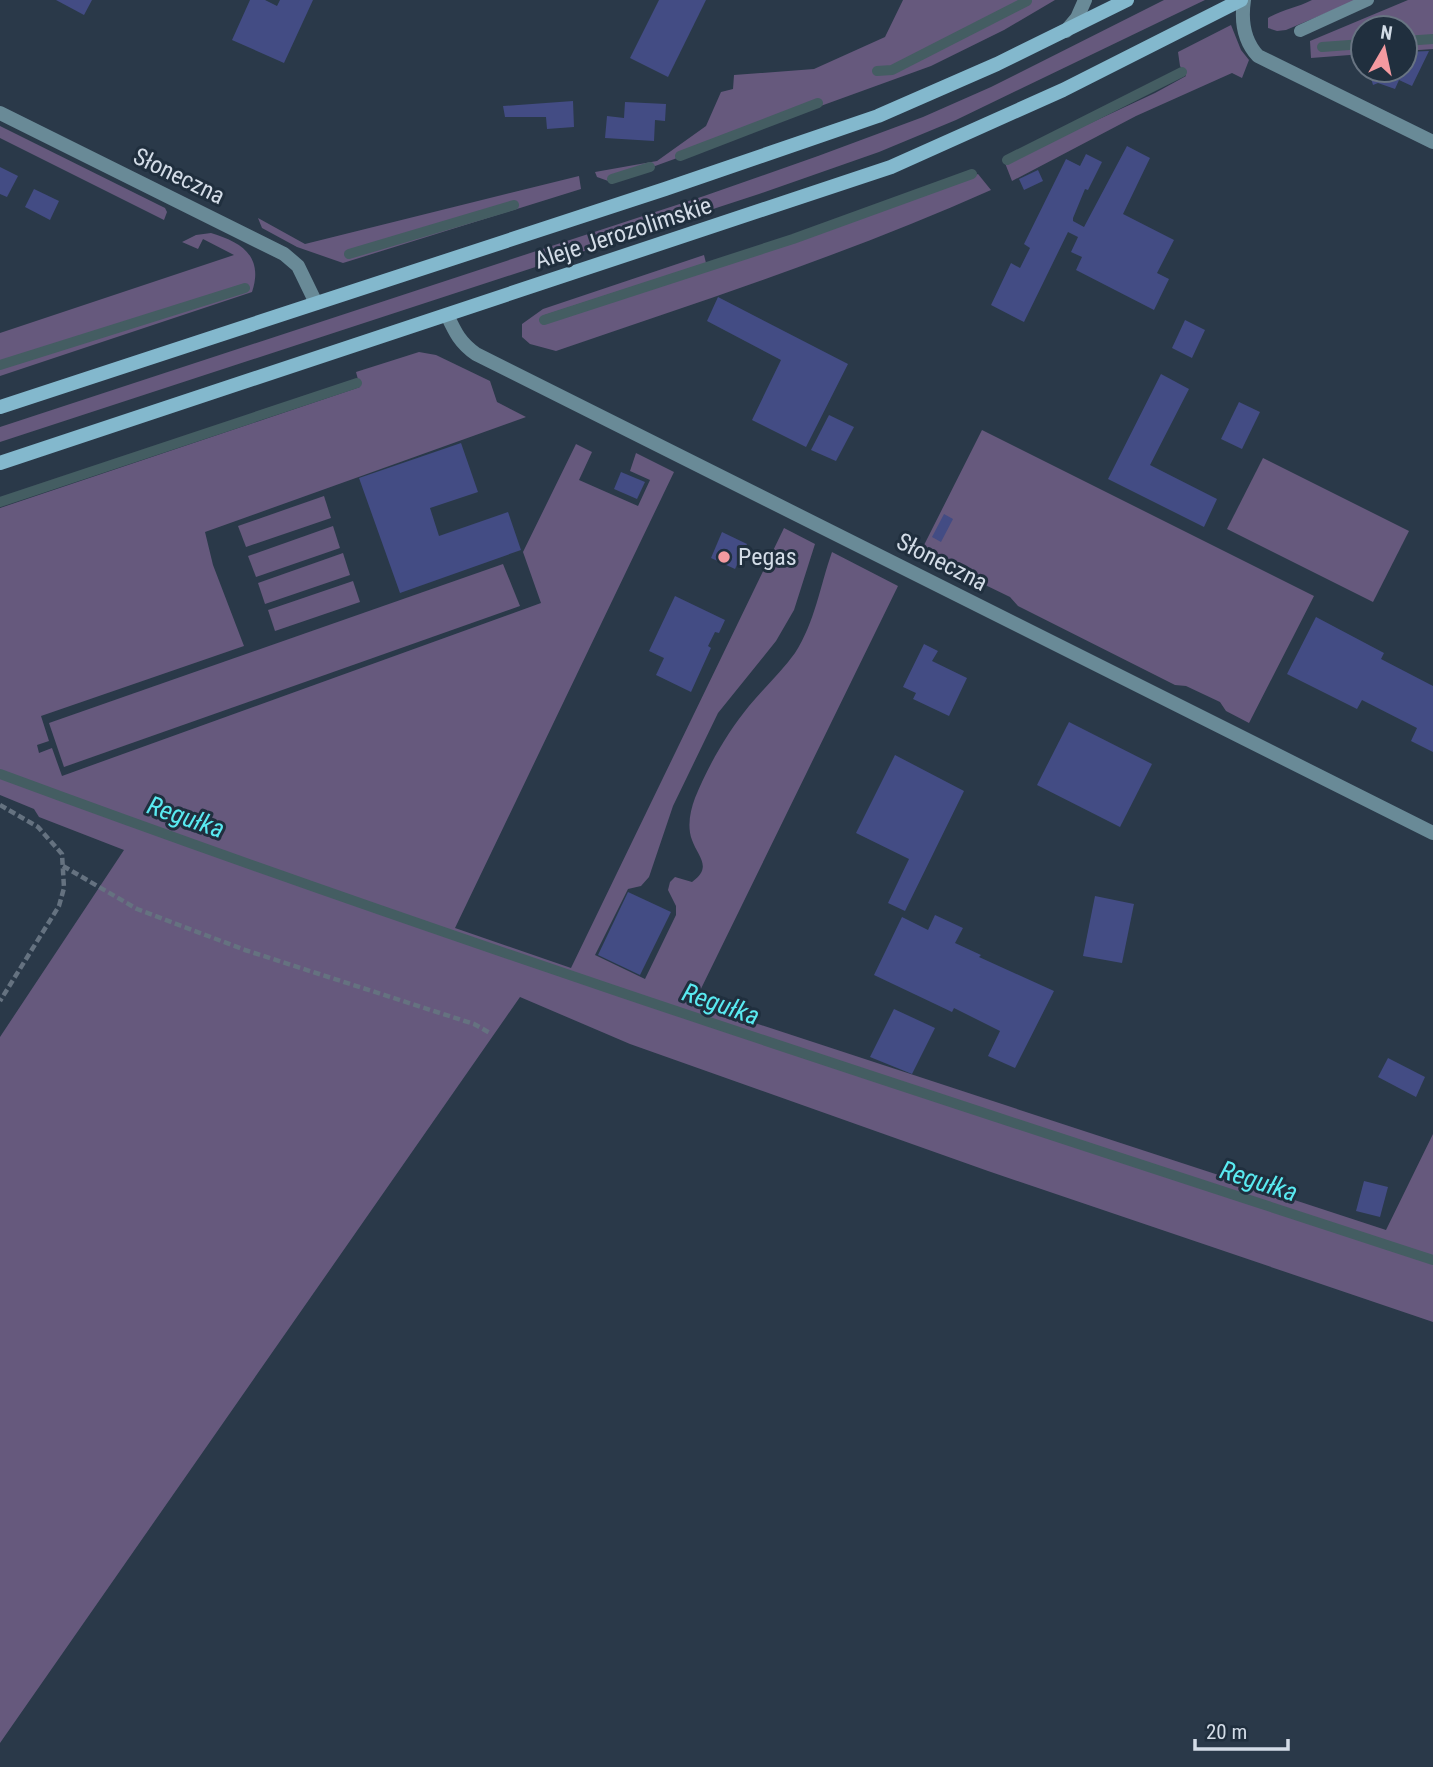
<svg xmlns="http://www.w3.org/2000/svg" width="1433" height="1767" font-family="'Roboto Condensed',sans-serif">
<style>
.green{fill:#66597d}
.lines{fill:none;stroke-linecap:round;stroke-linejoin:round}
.stream{stroke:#445d62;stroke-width:10}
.building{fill:#434c84}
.path{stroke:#657280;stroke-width:4.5;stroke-dasharray:7 3.5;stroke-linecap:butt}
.service{stroke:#698a97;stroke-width:12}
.minor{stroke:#698a97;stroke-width:14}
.secondary{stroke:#83b8cd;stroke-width:14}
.poi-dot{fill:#f49aa0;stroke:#202f3e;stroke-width:2.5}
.labels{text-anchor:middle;stroke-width:6;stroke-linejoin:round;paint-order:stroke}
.street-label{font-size:24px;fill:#d3dce7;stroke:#202f3e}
.poi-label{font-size:24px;fill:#d3dce7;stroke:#202f3e;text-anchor:start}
.water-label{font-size:26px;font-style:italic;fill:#59eaf1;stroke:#202f3e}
</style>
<rect width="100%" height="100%" fill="#2a3949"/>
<g class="green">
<polygon points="903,0 1055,0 1004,30 931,66 611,182 597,177 595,172 657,161 706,126 721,92 733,89 734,75 814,69 885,37"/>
<polygon points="1164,0 1205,0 956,120 879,152 759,194 0,442 0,427 704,196 818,156 923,117 991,87"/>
<path d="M1312,0H1357L1286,30L1277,31L1268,28V18C1283,9 1297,8 1312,0Z"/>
<polygon points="1408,0 1433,0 1433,49 1405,51 1405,28 1363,28 1363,54 1311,58 1310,41"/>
<polygon points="1231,25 1241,50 1249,60 1242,78 1232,73 1136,116 1012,181 1005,163 1155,93 1186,76 1180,66 1178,52"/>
<polygon points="0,126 165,208 167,212 164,220 0,138"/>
<path d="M978,174L991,190C850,253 702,301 556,351L530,344L522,337V324L543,309L704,255L706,263L545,315L548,322L778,248Z"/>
<polygon points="579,176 581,189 343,263 297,247 262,228 258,218 305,244"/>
<path d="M211,233C241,242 264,256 252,292L0,376V333L234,255L203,239L198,249L182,242L196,235Z"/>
<path d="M419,352L436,355L490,381L497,402L526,417L205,532L213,565L244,646L41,716L49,741L37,745L39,753L52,748L62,776L541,603L523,552L576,444L592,452L579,480L638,506L650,480L630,471L636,453L674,472L455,928L571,968L784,528L815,544L794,610L776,641L718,713L673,806L649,877L641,886L628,889L595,955L645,979L676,915V906L668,890L670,882L675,877L692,882C713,867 698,857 692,840C687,827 690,811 695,798C708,766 727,733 749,706C764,688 782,671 795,653C815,622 820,586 832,552L898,586L694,1003L1386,1230L1433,1134V1322L988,1171L630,1044L520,997L0,1743V1037L124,850L39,817L34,809L0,795V508L360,387L356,372Z"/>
<polygon points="982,430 1314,596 1249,723 1226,711 1220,702 1186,686 1175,685 1018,606 1010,597 977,581 965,580 918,557"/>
<polygon points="1263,458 1409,531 1373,602 1227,529"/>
<polygon points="324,496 331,518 246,547 238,526"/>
<polygon points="333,526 340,548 256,577 248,556"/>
<polygon points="343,553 350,575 265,604 258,583"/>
<polygon points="503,564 520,606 64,767 49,723"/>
<polygon points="353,581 360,602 275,631 268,610"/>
</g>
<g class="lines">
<g class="stream">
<polyline points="1405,41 1433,39"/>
<polyline points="1322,47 1363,44"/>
<polyline points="877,71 892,70 1027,1"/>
<polyline points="680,156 818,103"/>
<polyline points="1007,160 1182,72"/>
<polyline points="612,179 650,167"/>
<polyline points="349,254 514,205"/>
<polyline points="544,320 793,239 972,174"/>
<polyline points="0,365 245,288"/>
<polyline points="0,502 357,383"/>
<path d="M0,774C473,949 954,1103 1433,1260"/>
</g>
</g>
<g class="building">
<polygon points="56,0 92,0 84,15"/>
<polygon points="250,0 265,0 277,6 280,0 313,0 284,63 232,40"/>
<polygon points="659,0 706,0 668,77 630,58"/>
<polygon points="1429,51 1412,86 1399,80 1395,89 1378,83 1373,85 1371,78 1376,76 1379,70 1405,70 1405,52"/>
<polygon points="573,101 574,127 547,129 546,117 505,117 503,106"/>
<polygon points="625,102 666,104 665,121 655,120 654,141 605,138 607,116 624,118"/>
<polygon points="1127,146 1150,158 1123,214 1174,240 1157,273 1169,279 1154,310 1076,270 1082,257 1071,252 1078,237 1068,232 1024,322 991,305 1011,263 1020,268 1030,248 1024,244 1066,159 1080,166 1086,154 1102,162 1088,190 1085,189 1073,218 1073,221 1084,227"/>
<polygon points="0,167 18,176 7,197 0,194"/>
<polygon points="1038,170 1043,181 1024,190 1019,179"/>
<polygon points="34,189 59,201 50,220 25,207"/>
<polygon points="718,297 848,364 806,447 752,420 781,360 707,321"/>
<polygon points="1185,320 1205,330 1192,358 1172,348"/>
<polygon points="1161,374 1189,389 1150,465 1217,499 1204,527 1108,479"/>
<polygon points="1239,402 1260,412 1242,449 1221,439"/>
<polygon points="829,415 854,427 836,461 811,450"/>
<polygon points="461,443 478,492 430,508 439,536 508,512 521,550 400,593 359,478"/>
<polygon points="621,472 645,482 637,499 614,489"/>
<polygon points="944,514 953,519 941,542 932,537"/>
<polygon points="722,532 747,544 735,569 711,558"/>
<polygon points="675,596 725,620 719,633 715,632 708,646 711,648 691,692 656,675 664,658 649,651"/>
<polygon points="1316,617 1384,653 1381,659 1433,686 1433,752 1411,741 1417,728 1362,700 1357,709 1287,674"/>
<polygon points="924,644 938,651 932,661 967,678 949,716 913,699 916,693 903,687"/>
<polygon points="1069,722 1152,764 1120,827 1037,785"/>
<polygon points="895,755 964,791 905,911 888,903 909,859 856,833"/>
<polygon points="628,892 671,912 640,975 598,955"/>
<polygon points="1095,896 1134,904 1122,963 1083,956"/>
<polygon points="935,915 963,928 955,943 981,955 979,957 1054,991 1015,1068 988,1056 1000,1031 954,1008 952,1012 874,975 902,917 928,930"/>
<polygon points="894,1009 935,1028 912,1074 870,1057"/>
<polygon points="1388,1058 1425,1077 1416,1097 1378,1077"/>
<polygon points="1364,1181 1388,1187 1380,1217 1356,1211"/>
</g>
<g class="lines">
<g class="path">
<polyline points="0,805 38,827 62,854 64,888 59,906 0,1001"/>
<polyline points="63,866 137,909 245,950 474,1024 490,1033"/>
</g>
<polyline class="service" points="1300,31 1368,0"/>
<g class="minor">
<path d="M1244,0C1241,20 1244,41 1258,56L1433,142"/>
<polyline points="1066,31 1077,18 1085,0"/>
<polyline points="0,113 284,254 298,266 316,303"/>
<path d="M447,315C455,332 460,343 476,354L1433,833"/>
</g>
<g class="secondary">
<polyline points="0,407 665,189 878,116 997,64 1127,0"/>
<polyline points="0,463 891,167 1063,90 1241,0"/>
</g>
</g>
<circle class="poi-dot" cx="724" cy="557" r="7"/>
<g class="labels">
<g class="street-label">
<text transform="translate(179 176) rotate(26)" y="8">Słoneczna</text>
<text transform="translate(623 233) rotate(-18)" y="8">Aleje Jerozolimskie</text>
<text transform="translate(942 562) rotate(27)" y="8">Słoneczna</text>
</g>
<g class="poi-label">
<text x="738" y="565">Pegas</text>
</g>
<g class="water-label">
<text transform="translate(186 817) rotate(19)" y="9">Regułka</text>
<text transform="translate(721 1004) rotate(19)" y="9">Regułka</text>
<text transform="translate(1259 1181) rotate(18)" y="9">Regułka</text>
</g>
</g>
<g transform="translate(1384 49) rotate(9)"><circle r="33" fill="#202f3e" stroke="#687482" stroke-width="2"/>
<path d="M0-5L12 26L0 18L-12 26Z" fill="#f49aa0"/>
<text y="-10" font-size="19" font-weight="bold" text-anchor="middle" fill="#d3dce7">N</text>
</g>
<path d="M1195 1739v10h93v-10" fill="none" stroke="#d3dce7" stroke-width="3.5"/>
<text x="1206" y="1739" font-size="21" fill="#d3dce7" stroke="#202f3e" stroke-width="5" paint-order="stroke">20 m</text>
</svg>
